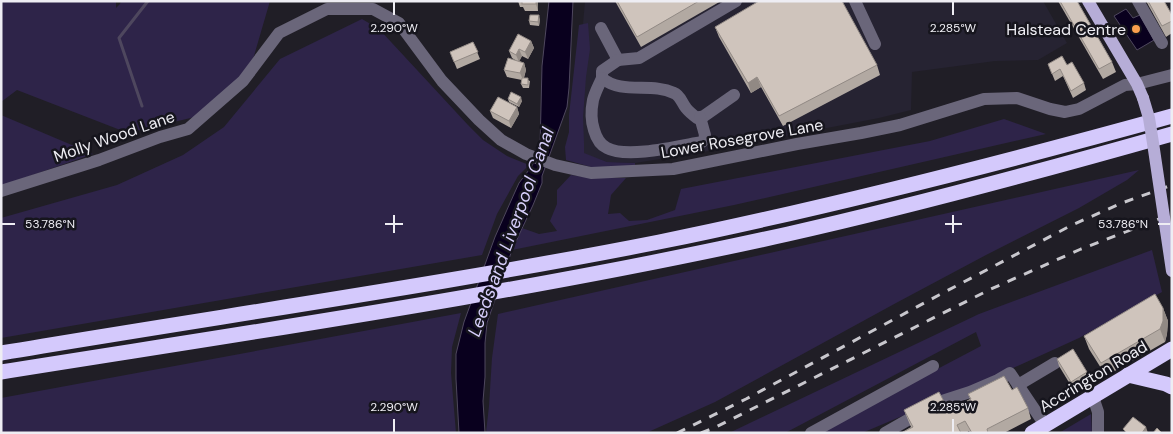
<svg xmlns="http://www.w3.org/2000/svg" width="1173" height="434" font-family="'DM Sans',sans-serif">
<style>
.built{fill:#262332}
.green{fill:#2e2449}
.water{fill:#09001e;stroke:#4e475e}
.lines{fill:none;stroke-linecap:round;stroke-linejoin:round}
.stream{stroke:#4e475e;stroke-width:3}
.minor{stroke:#6a667a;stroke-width:12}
.major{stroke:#b6add7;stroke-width:12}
.highway{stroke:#d4c9fc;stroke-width:15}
.rail{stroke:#c8c7cd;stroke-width:3;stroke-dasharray:9 9;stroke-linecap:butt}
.major-bridge{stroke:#b6add7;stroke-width:12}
.wall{fill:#b2a9a2}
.shaded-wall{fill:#918984}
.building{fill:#cfc4bc;stroke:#918984}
.ticks{fill:none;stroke:#eeedf3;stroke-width:2}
.poi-dot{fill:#fa9f4e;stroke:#16151d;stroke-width:2}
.labels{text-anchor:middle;stroke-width:5;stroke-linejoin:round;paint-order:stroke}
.poi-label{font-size:16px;fill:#eeedf3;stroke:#16151d;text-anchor:end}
.street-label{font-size:16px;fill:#eeedf3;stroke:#16151d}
.water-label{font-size:18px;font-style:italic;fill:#d7cffb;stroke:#16151d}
.ticks-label{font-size:12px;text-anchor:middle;fill:#eeedf3;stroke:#16151d;stroke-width:5;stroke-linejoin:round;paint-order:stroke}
</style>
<rect width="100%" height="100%" fill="#201e26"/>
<polygon class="built" points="585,1 1043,1 1067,43 1038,60 995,61 912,72 911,110 879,118 698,153 635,163 607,162 573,150 577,93"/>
<g class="green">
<polygon points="1,1 116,1 116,8 120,4 121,1 270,1 249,73 203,115 128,133 17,90 1,102"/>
<polygon points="362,19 379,29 468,125 483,140 507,156 529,165 518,176 497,214 482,255 1,338 1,218 117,185 183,155 224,127 280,59"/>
<polygon points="588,23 590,49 586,77 583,117 584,143 584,153 607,162 635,163 635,168 591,167 566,160 565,147 569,132 569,115 579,25"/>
<polygon points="1,115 93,154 1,186"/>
<polygon points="1004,119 1046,134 734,205 512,250 522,228 539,234 557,231 550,221 557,204 557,190 571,175 591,178 626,178 611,195 608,214 620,213 629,221 647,220 675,210 681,189 930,141"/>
<polygon points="1139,170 1127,180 1079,208 986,255 896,303 715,402 646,433 486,433 489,406 492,358 498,314"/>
<polygon points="1152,250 1162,292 1079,338 980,383 862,433 816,433 981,346 976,332 785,433 729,433 979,314"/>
<polygon points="461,313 452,347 451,373 456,433 1,433 1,398"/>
<polygon points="1091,414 1092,433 1059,433"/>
</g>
<g class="water">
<polygon points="549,1 573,1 569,88 567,107 542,176 542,183 533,205 512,250 487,323 485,343 485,377 483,401 485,433 459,433 456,379 456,354 464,322 495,237 510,203 519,183 532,166 540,148 542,66"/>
<polygon points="1126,9 1133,18 1140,15 1154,40 1137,50 1114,16"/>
</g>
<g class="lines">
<polyline class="stream" points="142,106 119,38 148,1"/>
<g class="minor">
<polyline points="855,1 875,44"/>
<polyline points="1138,1 1162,43"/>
<polyline points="601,28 618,60 639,58 736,1"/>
<path d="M618,60L602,71V78C622,95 651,82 674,93C680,95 682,103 686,108C689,112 693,115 697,118L704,116L734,95"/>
<path d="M602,78C599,85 595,92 593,100C591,110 591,121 594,130C596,137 600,145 607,148C627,159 679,146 702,142L704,140L705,135L700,117"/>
<polyline points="1,191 99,160 160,137 188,129 243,81 279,33 327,9 373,9 399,23 442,81 479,120 501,140 526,154 555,165 591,173 673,169 797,144 861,133 900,125 984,99 1017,98 1050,109 1065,112 1079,109 1125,85 1137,84 1172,75"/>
<polyline points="1018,385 1055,363"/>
<polyline points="1093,397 1098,412 1098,433"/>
<polyline points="811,433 933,366"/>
<polyline points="885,433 939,402 970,392 998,380 1010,373 1045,425"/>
</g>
<polyline class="major" points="1088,1 1137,84 1143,98"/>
<g class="highway">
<path d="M1,353C220,316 441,285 659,242C831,207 1002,163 1172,116"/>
<path d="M1,372C264,330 528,292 788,234C917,205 1045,170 1172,134"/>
<polyline points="1128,375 1166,384 1172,387"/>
<polyline points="1032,433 1172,349"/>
</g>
<g class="rail">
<polyline points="677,433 746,399 939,295 1072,225 1122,203 1172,185"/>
<polyline points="701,433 714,428 991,289 1081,249 1172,214"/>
</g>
<polyline class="major-bridge" points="1143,98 1149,118 1153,143 1172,271"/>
</g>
<g class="wall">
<polygon points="518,1 538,1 538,11 525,11 523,7 520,7"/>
<polygon points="615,1 721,1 641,47"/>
<polygon points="1058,1 1077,1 1112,62 1116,72 1103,79"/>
<polygon points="1146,1 1164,1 1172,15 1172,33 1166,37"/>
<polygon points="540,19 539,26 530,25 529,21"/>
<polygon points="715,27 877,65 880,75 783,126 761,87 751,93 719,37"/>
<polygon points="531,41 534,48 528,59 522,56 519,61 524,63 526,70 524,78 530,81 529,88 523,88 521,84 522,80 507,77 504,70 515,60 512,58 509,51"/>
<polygon points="473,42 480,59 457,69 450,52"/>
<polygon points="1048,64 1067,65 1084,83 1086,90 1073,98 1063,76 1055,81"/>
<polygon points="508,99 522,101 519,107 509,102"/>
<polygon points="517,107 519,114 511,128 493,118 490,111"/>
<polygon points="1163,308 1168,321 1167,334 1165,342 1106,376 1089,349 1084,336"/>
<polygon points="1057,359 1087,372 1089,379 1073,389 1059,366"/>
<polygon points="1012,390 1028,408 1031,419 1004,433 970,433 969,431 966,433 901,433 911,427 908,420 904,410 949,411 970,399 968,394"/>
</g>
<g class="shaded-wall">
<polygon points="536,1 538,1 538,11 536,4"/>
<polygon points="539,15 540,19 539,26 538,22"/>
<polygon points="531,41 534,48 528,59 525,52"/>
<polygon points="519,49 522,56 519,62 516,55"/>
<polygon points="524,63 526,70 523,80 520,73"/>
<polygon points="757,77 761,87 751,93 748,83"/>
<polygon points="521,97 522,101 519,107 517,104"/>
<polygon points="517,107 519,114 511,128 509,121"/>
<polygon points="1163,308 1168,321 1167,334 1165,342 1160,329"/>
<polygon points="1146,427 1148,433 1142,433"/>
</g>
<g class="building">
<rect x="522" y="1" width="14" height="3"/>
<polygon points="617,1 699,1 637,37"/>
<polygon points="759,1 842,1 877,65 779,116 757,77 748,83 715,27"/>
<polygon points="1060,1 1077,1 1112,62 1099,69"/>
<polygon points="1148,1 1164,1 1172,15 1172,21 1162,26"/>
<polygon points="530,15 539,15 538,22 529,21"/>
<polygon points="518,34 531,41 525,52 519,49 516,55 509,51"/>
<polygon points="473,42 478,52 454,62 450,52"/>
<polygon points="1062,56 1067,65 1072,62 1084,83 1071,91 1060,69 1052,74 1048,64"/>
<polygon points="508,58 524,63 520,73 504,70"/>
<polygon points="522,78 528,78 528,85 521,84"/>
<polygon points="511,92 521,97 517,104 508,99"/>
<polygon points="498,97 517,107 509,121 490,111"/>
<polygon points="1155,294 1163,308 1163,321 1160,329 1101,363 1084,336"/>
<polygon points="1073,349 1087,372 1071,382 1057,359"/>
<polygon points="1004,376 1012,390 1017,387 1028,408 987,429 988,433 972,433 965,421 957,425 961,433 901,433 913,427 904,410 939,392 949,411 971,399 968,394"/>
<polygon points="1133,417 1146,427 1142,433 1127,433 1123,429"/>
<polygon points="1157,428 1162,433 1153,433"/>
</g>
<path class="ticks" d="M394,2V15M953,2V15M394,215V233M953,215V233M2,224H15M385,224H403M945,224H962M1158,224H1170M394,419V432M953,419V432"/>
<circle class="poi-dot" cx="1136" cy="29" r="5"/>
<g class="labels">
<g class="poi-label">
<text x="1126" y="35">Halstead Centre</text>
</g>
<g class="street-label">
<text transform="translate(114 136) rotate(-19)" y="6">Molly Wood Lane</text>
<text transform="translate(742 138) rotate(-10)" y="6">Lower Rosegrove Lane</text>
<text transform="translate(1093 376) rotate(-31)" y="6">Accrington Road</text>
</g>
<g class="water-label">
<text transform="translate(511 232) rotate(-70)" y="6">Leeds and Liverpool Canal</text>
</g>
</g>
<g class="ticks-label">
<text x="394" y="32">2.290°W</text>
<text x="953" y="32">2.285°W</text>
<text x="50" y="228">53.786°N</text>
<text x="1123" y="228">53.786°N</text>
<text x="394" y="411">2.290°W</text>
<text x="953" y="411">2.285°W</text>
</g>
<rect width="1173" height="434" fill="none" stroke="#eeedf3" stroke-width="5"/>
</svg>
